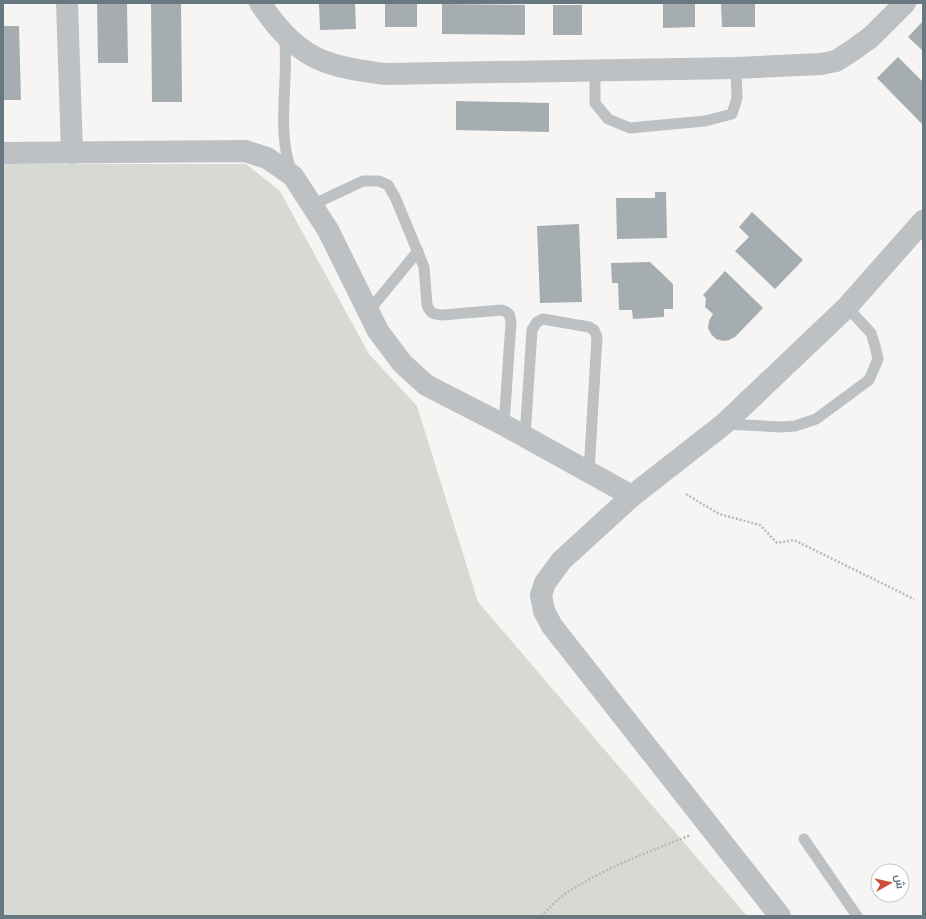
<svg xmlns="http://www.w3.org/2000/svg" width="926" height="919" font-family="'Fira Sans',Cairo,sans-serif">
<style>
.green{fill:#d6dad2}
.building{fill:#a5adb1}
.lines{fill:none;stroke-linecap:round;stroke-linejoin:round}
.path{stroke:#b7babc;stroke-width:2.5;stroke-dasharray:2 2;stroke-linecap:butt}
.lane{stroke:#bdc1c4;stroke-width:11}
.street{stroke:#bdc1c4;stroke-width:22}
</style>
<rect width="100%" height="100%" fill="#f6f5f3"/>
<polygon class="green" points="3,164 246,164 280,191 369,354 417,406 478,602 747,916 3,916"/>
<g class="building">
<polygon points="97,3 127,3 128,63 98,63"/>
<polygon points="151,3 181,3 182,102 152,102"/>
<polygon points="319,3 355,3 356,29 320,30"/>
<rect x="385" y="3" width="32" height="24"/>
<polygon points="663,3 695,3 695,27 663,28"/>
<polygon points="721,3 755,3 755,27 722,27"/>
<polygon points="442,4 525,5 525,35 442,34"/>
<rect x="553" y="5" width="29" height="30"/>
<polygon points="923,21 923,51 908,37"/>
<polygon points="3,26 19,26 21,100 3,100"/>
<polygon points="898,57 923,82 923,125 877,78"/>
<polygon points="456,101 549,103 549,132 456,130"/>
<polygon points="655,192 666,192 667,238 617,239 616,198 655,198"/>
<polygon points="752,212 803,260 775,289 735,251 749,237 739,227"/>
<polygon points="579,224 582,302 540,303 537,226"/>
<polygon points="650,262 673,284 673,309 664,309 664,317 633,319 632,310 619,310 618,283 612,283 611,263"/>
<polygon points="725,271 763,308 735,337 729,340 723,341 716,339 711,334 708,328 709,321 713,314 705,307 706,298 703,295"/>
</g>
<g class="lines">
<g class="path">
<polyline points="686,494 719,514 760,525 777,543 794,540 914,599"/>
<path d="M541,916C550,908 558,898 568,892C607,867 648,852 691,835"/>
</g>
<g class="lane">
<path d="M285,35C285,49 286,63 285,78C284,109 280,143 292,172"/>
<polyline points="596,70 595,83 595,103 608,119 630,128 705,121 732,114 737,98 736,68"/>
<path d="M312,205L363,181H379L388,185L395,197L424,267L427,305C430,314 434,314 442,315L502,310C509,312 510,315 511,322L504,425"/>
<polyline points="368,312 418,251"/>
<polyline points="725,424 781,427 795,426 816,419 869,380 878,359 875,346 871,333 847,307"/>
<polyline points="525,437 532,330 537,322 543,319 589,327 594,330 597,337 589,472"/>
<polyline points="804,839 857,916"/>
</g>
<g class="street">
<polyline points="67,3 72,153"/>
<path d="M260,3C277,28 297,52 326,62C344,69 365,71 384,74L736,68L821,64L836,61L853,50L871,37L905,3"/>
<polyline points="3,153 245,151 267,158 293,176 328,230 378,331 402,363 426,385 504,425 632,496"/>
<polyline points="780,916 552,626 544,611 541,595 545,583 561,561 632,496 724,424 847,307 923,221"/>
</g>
</g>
<rect width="926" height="919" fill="none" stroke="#687880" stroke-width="8"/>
<g transform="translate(890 883) rotate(82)"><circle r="19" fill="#ffffff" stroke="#c3c9cc"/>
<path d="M0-3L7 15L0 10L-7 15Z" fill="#cc4f3c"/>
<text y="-6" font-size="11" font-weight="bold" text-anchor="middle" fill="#687880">ش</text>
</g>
</svg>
